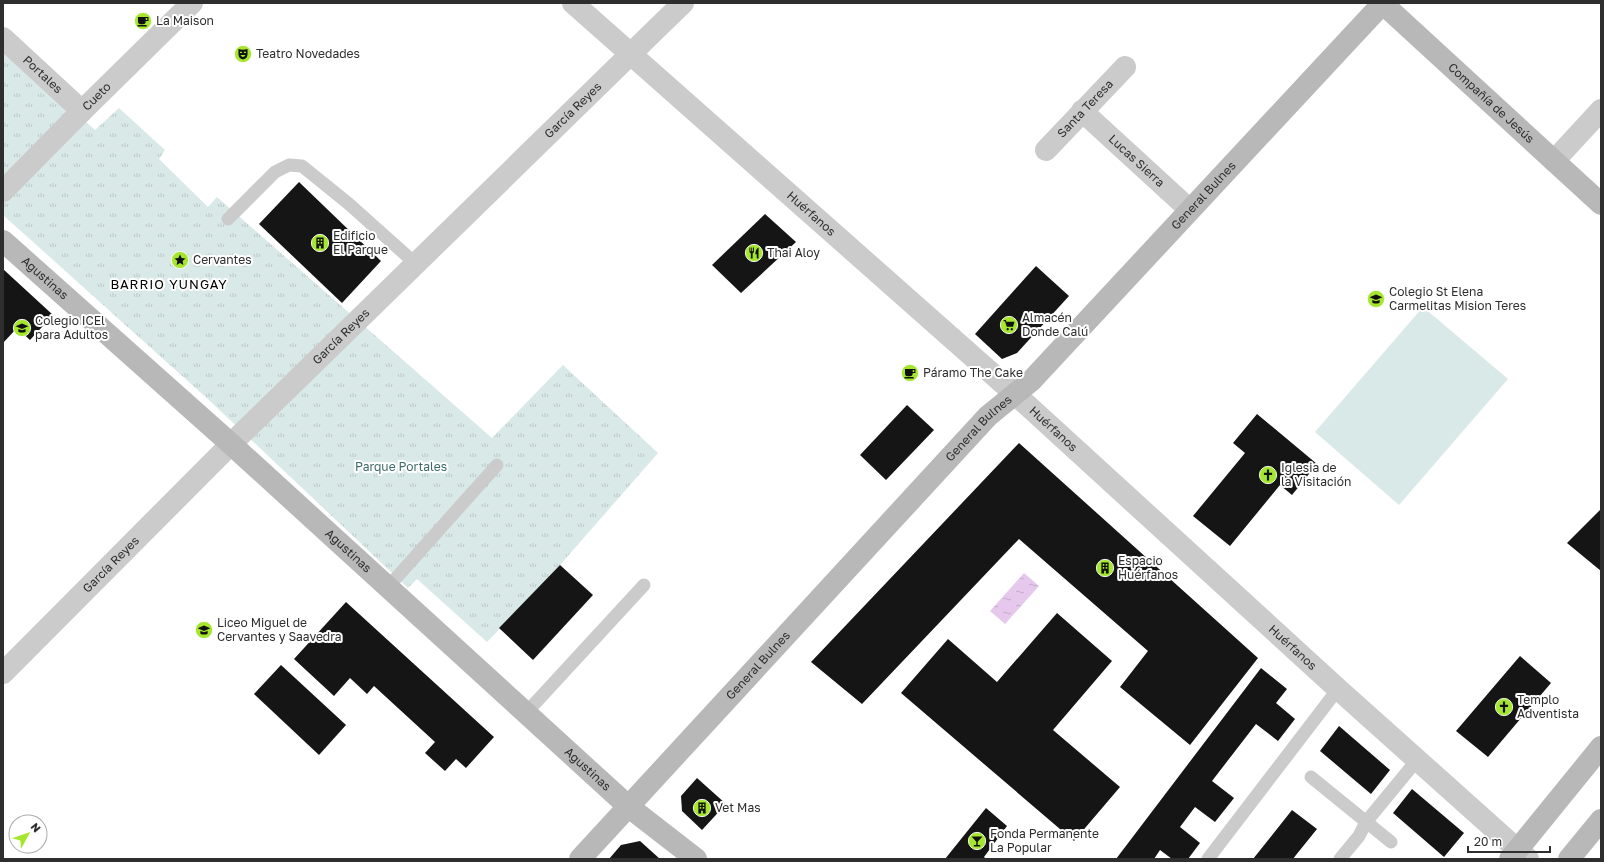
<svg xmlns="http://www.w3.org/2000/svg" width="1604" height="862" font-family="'Golos Text',sans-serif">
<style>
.grass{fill:url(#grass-tufts)}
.garden{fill:#d9e9e7}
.water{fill:url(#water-ripples)}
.building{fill:#151515}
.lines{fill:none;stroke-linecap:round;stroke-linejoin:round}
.lane{stroke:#cbcbcb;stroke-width:13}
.street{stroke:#cbcbcb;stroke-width:22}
.secondary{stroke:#b8b8b8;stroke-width:22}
.labels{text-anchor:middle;stroke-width:4;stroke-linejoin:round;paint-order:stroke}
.poi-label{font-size:12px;fill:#2e2e2e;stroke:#fff;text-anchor:start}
.street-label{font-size:12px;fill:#2e2e2e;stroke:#fff}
.park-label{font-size:12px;fill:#3b6a68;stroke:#fff}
.neighbourhood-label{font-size:13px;letter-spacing:1px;fill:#000;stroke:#fff}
</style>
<defs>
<pattern id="grass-tufts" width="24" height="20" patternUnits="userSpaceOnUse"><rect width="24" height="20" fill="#d9e9e7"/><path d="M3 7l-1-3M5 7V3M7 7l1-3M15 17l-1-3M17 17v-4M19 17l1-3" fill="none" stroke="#bbc8c6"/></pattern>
<pattern id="water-ripples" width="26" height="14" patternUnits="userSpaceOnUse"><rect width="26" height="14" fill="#e5c8ec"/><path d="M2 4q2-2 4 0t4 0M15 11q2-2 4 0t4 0" fill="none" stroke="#c5accb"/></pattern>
</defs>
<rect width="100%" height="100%" fill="#fff"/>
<polygon class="grass" points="3,48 95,130 119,108 165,150 159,159 208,207 217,197 492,438 563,365 658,453 560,565 487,642 417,579 408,588 210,401 3,215"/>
<polygon class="garden" points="1423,307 1508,379 1399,505 1315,432"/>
<polygon class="water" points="1024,573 1039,586 1005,624 990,611"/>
<g class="building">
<polygon points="299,182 381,261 342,303 259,224"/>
<polygon points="765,214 796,242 741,293 712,265"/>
<polygon points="1036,266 1069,296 1017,353 1002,359 975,334"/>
<polygon points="3,269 53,315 30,340 17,328 3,343"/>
<polygon points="907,405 934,430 886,480 860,455"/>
<polygon points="1257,414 1317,464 1292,495 1280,485 1230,546 1193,516 1245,453 1233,443"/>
<polygon points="1019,443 1258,658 1190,745 1120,687 1148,651 1019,539 862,704 811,662"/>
<polygon points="1601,509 1601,571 1567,543"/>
<polygon points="560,565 593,595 533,660 499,628"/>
<polygon points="346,602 494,737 466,768 456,759 445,771 425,753 435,742 374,686 367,694 350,678 334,696 294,659"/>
<polygon points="1057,613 1112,661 1053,730 1120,787 1074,841 901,693 948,639 997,682"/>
<polygon points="1520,656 1551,683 1488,757 1456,731"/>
<polygon points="281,665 346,725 319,755 254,694"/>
<polygon points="1261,668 1287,689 1276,703 1295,719 1278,741 1256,724 1212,781 1234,798 1215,822 1195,807 1180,827 1200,843 1188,859 1172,859 1160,850 1154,859 1116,859"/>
<polygon points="1339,726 1390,770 1371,794 1320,751"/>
<polygon points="697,778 726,804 702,830 682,811 681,796"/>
<polygon points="1412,789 1464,833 1444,857 1393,813"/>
<polygon points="986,808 1007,826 984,857 986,859 945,859"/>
<polygon points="1292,810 1317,829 1296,855 1293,859 1253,859"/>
<polygon points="640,841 660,859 609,859 621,845"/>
</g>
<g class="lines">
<g class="lane">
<polyline points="228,219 275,172 289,165 302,166 349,204 416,264"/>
<polyline points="388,587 497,465"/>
<polyline points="526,713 644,585"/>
<polyline points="1311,777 1391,842"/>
<polyline points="1208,859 1338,689"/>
<polyline points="1340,859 1359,836 1366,822 1417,760"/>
</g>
<g class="street">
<path id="s1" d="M573,3L1015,394L1338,689L1528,859"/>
<path id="s2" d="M3,38L82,111"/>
<path id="s3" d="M1082,111L1190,210"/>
<path id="s4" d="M1046,150L1125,67"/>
<polyline points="1554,161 1601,110"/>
<path id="s5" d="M3,191L82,111L192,3"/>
<path id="s6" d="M3,673L231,444L683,3"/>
</g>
<g class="secondary">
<path id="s7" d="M1382,3L1601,204"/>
<path id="s8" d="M3,241L231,444L629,807L696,859"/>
<path id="s9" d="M580,859L988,416L1031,381L1383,3"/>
<polyline points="1510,859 1601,747"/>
<polyline points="1569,859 1601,820"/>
</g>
</g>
<defs>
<symbol id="cafe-disc" viewBox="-11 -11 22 22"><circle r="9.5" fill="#a5e62f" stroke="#fff"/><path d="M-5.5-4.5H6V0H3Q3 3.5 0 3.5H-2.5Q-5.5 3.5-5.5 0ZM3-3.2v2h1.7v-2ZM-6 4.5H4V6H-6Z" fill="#111"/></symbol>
<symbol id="theatre-disc" viewBox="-11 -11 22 22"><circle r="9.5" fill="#a5e62f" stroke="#fff"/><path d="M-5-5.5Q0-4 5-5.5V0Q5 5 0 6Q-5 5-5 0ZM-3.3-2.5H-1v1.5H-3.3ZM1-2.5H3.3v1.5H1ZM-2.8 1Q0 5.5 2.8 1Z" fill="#111"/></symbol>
<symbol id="building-disc" viewBox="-11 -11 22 22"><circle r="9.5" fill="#a5e62f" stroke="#fff"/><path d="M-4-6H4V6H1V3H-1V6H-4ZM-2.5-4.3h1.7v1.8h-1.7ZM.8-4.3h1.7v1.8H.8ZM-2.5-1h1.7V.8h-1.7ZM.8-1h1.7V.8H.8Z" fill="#111"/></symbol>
<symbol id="restaurant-disc" viewBox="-11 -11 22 22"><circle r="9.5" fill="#a5e62f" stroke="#fff"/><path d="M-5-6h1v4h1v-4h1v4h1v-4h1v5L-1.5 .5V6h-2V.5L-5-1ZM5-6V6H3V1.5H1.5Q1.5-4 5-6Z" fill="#111"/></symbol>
<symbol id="sight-disc" viewBox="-11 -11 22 22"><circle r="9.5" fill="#a5e62f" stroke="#fff"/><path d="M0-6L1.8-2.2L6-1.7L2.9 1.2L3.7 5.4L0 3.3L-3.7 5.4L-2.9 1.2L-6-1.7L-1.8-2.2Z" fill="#111"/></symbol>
<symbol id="school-disc" viewBox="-11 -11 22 22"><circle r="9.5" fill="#a5e62f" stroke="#fff"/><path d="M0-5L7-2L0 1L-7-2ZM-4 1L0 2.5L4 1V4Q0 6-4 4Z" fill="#111"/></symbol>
<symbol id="supermarket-disc" viewBox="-11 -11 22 22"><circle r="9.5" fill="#a5e62f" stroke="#fff"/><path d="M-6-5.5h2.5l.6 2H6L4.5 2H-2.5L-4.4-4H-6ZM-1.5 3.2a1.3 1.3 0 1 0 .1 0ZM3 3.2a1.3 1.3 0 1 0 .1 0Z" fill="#111"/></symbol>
<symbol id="church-disc" viewBox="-11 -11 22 22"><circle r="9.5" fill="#a5e62f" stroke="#fff"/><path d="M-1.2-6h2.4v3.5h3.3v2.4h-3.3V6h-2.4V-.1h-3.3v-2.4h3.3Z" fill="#111"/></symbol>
<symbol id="bar-disc" viewBox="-11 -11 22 22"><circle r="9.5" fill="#a5e62f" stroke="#fff"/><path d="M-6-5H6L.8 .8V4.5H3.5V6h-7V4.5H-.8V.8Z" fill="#111"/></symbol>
</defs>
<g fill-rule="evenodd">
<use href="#cafe-disc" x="133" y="11" width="20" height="20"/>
<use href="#theatre-disc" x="233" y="44" width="20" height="20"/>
<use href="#building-disc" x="310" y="233" width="20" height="20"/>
<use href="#restaurant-disc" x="744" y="243" width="20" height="20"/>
<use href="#sight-disc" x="170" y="250" width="20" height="20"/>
<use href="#school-disc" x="1366" y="289" width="20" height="20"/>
<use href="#supermarket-disc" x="999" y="315" width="20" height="20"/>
<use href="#school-disc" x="12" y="318" width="20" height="20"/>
<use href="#cafe-disc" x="900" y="363" width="20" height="20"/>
<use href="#church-disc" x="1258" y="465" width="20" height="20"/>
<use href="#building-disc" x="1095" y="558" width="20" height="20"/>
<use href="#school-disc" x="194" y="620" width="20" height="20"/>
<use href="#church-disc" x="1494" y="697" width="20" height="20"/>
<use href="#building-disc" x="692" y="798" width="20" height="20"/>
<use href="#bar-disc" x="967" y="831" width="20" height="20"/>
</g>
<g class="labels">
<g class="poi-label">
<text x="156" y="25">La Maison</text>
<text x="256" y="58">Teatro Novedades</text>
<text x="333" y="240">Edificio<tspan x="333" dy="14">El Parque</tspan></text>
<text x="767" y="257">Thai Aloy</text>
<text x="193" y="264">Cervantes</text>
<text x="1389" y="296">Colegio St Elena<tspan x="1389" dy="14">Carmelitas Mision Teres</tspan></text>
<text x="1022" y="322">Almacén<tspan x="1022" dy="14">Donde Calú</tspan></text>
<text x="35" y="325">Colegio ICEl<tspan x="35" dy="14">para Adultos</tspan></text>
<text x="923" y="377">Páramo The Cake</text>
<text x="1281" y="472">Iglesia de<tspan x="1281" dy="14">la Visitación</tspan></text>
<text x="1118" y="565">Espacio<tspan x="1118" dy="14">Huérfanos</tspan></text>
<text x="217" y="627">Liceo Miguel de<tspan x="217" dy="14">Cervantes y Saavedra</tspan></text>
<text x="1517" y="704">Templo<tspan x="1517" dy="14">Adventista</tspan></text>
<text x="715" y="812">Vet Mas</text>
<text x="990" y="838">Fonda Permanente<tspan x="990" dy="14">La Popular</tspan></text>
</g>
<g class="street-label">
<text dy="4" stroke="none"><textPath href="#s2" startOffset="54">Portales</textPath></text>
<text dy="4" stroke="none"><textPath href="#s5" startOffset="133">Cueto</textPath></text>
<text dy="4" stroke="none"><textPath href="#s7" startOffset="148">Compañía de Jesús</textPath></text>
<text dy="4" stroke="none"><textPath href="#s4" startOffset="57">Santa Teresa</textPath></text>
<text dy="4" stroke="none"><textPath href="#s6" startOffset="801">García Reyes</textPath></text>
<text dy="4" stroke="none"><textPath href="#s3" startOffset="74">Lucas Sierra</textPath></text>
<text dy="4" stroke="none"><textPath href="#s9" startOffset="911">General Bulnes</textPath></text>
<text dy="4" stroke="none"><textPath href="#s1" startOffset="318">Huérfanos</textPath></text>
<text dy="4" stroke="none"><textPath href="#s8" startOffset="56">Agustinas</textPath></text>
<text dy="4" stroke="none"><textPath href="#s6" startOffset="477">García Reyes</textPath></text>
<text dy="4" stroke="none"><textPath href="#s9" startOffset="587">General Bulnes</textPath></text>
<text dy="4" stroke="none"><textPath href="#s1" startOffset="642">Huérfanos</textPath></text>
<text dy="4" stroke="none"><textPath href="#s8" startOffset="464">Agustinas</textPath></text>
<text dy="4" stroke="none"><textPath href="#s6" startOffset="153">García Reyes</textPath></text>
<text dy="4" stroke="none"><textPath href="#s1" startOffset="966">Huérfanos</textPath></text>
<text dy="4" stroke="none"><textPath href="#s9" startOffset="263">General Bulnes</textPath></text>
<text dy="4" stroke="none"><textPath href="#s8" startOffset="788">Agustinas</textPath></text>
</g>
<g class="park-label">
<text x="401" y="471">Parque Portales</text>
</g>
<g class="neighbourhood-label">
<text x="169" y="289">BARRIO YUNGAY</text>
</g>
</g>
<rect width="1604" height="862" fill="none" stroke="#2e2e2e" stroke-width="8"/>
<g transform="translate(28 834) rotate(50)"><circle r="19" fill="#ffffff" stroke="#ababab"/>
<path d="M0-3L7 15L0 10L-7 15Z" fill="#a5e62f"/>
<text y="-6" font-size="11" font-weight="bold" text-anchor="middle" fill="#2e2e2e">N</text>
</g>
<path d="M1468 846v6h82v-6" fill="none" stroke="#2e2e2e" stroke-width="2"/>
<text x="1474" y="846" font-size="12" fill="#2e2e2e" stroke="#ffffff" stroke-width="3" paint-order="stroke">20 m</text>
</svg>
